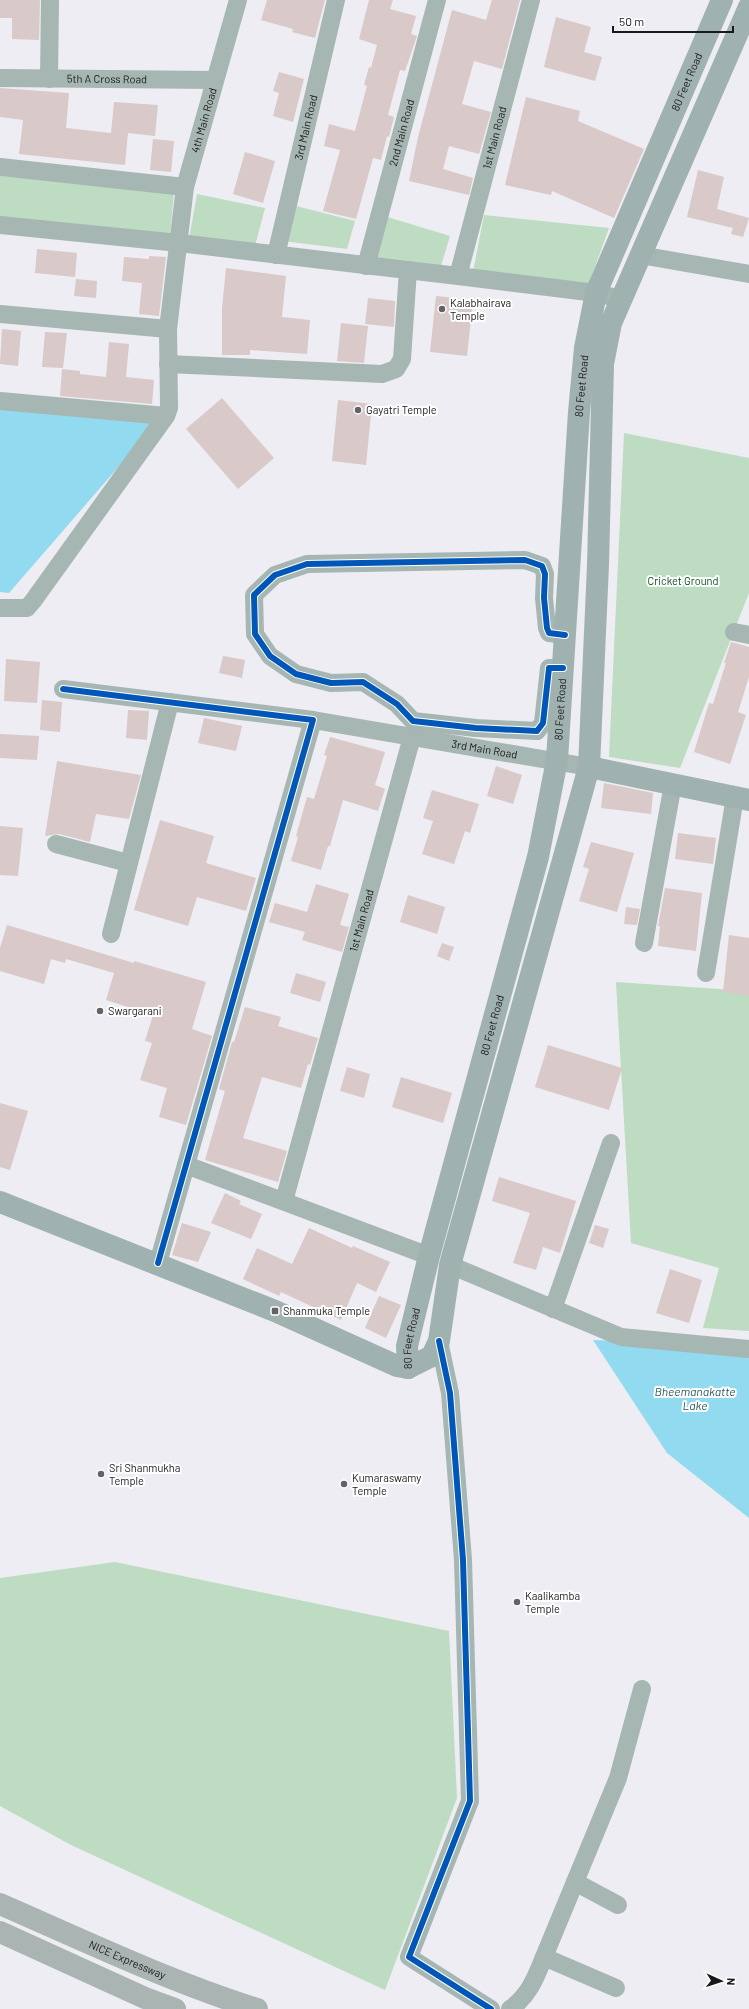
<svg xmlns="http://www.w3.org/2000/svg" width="749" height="2009" font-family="Barlow,sans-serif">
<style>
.green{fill:#bddcc2}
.water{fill:#91daf0}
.building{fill:#d9c9c8}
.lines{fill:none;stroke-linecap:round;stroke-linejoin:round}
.street{stroke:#a6b6b2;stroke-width:18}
.secondary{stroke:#a0b2af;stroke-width:22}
.highway{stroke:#aab4b3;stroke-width:22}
.cycleway-casing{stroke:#fff;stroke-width:8}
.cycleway{stroke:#0057b8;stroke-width:6}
.poi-dot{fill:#636367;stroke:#fff;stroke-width:1.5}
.labels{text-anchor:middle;stroke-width:4;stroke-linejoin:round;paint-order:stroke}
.street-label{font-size:11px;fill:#19191c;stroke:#fff}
.poi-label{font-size:11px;fill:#19191c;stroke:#fff;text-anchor:start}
.park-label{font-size:11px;fill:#074f19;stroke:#fff}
.water-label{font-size:12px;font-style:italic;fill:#295763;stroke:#fff}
</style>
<rect width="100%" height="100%" fill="#ededf3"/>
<g class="green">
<polygon points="0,176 174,192 170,236 0,219"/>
<polygon points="197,194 265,208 255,246 189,239"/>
<polygon points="292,205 355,221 347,249 283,241"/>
<polygon points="484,215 609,228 588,286 473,272"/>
<polygon points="384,216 450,236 441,266 372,258"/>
<polygon points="624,433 749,458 749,593 680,768 609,757"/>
<polygon points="616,982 749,991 749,1331 703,1328 719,1268 631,1243"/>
<polygon points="115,1562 449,1631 457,1798 385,1990 71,1845 0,1806 0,1578"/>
</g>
<g class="water">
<polygon points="0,405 159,420 9,593 0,592"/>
<polygon points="593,1340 683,1343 749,1355 749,1518 667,1453"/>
</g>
<g class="building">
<polygon points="0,0 40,0 39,40 12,39 12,18 0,18"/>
<polygon points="267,0 325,0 315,38 292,32 293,29 261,20"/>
<polygon points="369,0 393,0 390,9 416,16 411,34 417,36 405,71 400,70 388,115 394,117 389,137 387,136 381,160 373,158 356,219 323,211 340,150 324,146 329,124 355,131 367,86 364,85 369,67 371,68 377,45 359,39"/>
<polygon points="492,0 520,0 502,69 474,61 462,104 491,112 479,154 449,146 443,169 473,178 469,195 409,181 418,137 452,10 486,20"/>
<polygon points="556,17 591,27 584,52 602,57 595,81 544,67"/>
<polygon points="279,72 304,79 293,122 273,116 279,93 273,91"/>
<polygon points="0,88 69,93 66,128 111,133 114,102 158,105 155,136 128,133 125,165 19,154 23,120 0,117"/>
<polygon points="526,97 580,111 578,121 644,149 614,218 552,191 551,195 505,185"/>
<polygon points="153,139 174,141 171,172 150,170"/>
<polygon points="245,152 275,161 263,203 233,194"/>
<polygon points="698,170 724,177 717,209 749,218 743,237 731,234 733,228 687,217"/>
<polygon points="37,249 77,253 75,277 35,273"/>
<polygon points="149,256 166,257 159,316 139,314 142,283 122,281 124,257 149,259"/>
<polygon points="226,268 286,276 282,317 310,320 307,354 250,350 250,355 222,355 222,308"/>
<polygon points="76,279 97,281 96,298 74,296"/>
<polygon points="436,296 473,300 467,356 430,352"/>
<polygon points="368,298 395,301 394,327 365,324"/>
<polygon points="341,323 368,326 364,363 337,361"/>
<polygon points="2,329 21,331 18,366 0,364"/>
<polygon points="45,332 67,333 63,368 42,367"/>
<polygon points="109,342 129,344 126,377 154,380 152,404 60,396 62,369 80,371 80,374 106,377"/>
<polygon points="222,398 274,458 238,489 186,429"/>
<polygon points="338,400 372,404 366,465 332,461"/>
<polygon points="731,642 749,647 749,677 738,712 746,715 730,764 694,752 709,703 713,704 726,663 724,663"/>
<polygon points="223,656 245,660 242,678 219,673"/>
<polygon points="6,659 40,662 37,703 4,701"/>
<polygon points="42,700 62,702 60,732 40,730"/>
<polygon points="128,710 149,711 147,740 126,738"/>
<polygon points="204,718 242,726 236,751 198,743"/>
<polygon points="0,734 39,736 37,760 0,758"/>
<polygon points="330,737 385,752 375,785 385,789 378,811 343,800 330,846 328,846 321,870 291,861 298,837 296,836 307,797 314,799 327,756 324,755"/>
<polygon points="57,761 141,775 129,819 96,814 90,842 59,834 45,836"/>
<polygon points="496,766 522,775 513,804 487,796"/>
<polygon points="604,783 653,793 651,814 601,808"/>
<polygon points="432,790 479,804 470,833 465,831 454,864 422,854 433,821 423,818"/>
<polygon points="160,820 214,836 206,863 256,878 246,911 197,897 188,926 134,910"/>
<polygon points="0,826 23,828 18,876 0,875"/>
<polygon points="678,833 716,838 713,864 675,859"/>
<polygon points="591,842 634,853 617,912 579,901 589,869 583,867"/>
<polygon points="316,884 349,894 340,925 349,927 342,952 302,940 305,932 269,922 275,903 307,912"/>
<polygon points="665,888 702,893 696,951 658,946 660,926 658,926"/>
<polygon points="408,895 445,907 437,934 400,922"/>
<polygon points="626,907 640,909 637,925 624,924"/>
<polygon points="7,925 134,963 134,961 206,982 192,1029 212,1036 186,1125 159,1117 167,1088 140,1080 152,1043 145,1041 153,1015 106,1000 114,973 66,959 65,963 51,959 44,984 0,971 0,948"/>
<polygon points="729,935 749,938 749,996 723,992"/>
<polygon points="442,943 454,947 449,961 437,956"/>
<polygon points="296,973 326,982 320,1002 290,993"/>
<polygon points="245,1007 281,1017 278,1026 318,1038 310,1065 308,1064 301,1088 262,1077 243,1138 287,1151 278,1182 205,1160 225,1091 219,1089 232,1042 234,1042"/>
<polygon points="548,1045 622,1068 609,1110 535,1087"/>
<polygon points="347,1067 370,1074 364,1098 340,1091"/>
<polygon points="401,1077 452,1093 443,1123 392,1107"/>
<polygon points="0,1103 28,1111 10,1170 0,1167"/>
<polygon points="499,1177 576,1201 560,1253 543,1247 536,1270 513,1263 530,1213 492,1201"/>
<polygon points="225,1193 241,1201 239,1204 262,1214 251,1239 211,1223"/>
<polygon points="182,1223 211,1232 198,1262 172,1255"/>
<polygon points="595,1225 609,1229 603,1248 589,1243"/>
<polygon points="309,1228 352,1248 353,1246 390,1262 376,1292 357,1283 341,1320 281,1292 279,1296 243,1279 257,1248 292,1264"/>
<polygon points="670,1269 702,1280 689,1323 656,1313"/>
<polygon points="379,1296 401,1305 386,1338 365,1328"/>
</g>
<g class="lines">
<g class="street">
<path id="s1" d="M0,78L215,80"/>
<polyline points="49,79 50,0"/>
<polyline points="0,167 185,187"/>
<polyline points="0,225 179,243 458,276 596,293 621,299"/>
<path id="s2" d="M276,255L336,0"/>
<polyline points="640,255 749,274"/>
<path id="s3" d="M366,266L437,0"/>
<path id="s4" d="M458,276L531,0"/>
<polyline points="0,314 168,329"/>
<polyline points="168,364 382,374 396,369 402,359 408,270"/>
<polyline points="0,401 166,416"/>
<path id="s5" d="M0,608H27L33,601L166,416L169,408L168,329L185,187L238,0"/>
<polyline points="734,632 749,635"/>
<polyline points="563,668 549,668 543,723 537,731 476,728 413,721 397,704 363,682 331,683 296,674 270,656 255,634 254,595 275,575 307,564 525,560 542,566 545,574 544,598 547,628 549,633 565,635"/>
<polyline points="63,689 313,720 158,1263"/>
<path id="s6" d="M313,720L589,767"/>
<polyline points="56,844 128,863"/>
<polyline points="111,934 170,702"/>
<polyline points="644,943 673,784"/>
<polyline points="706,973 735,797"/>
<polyline points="186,1165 429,1256"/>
<path id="s7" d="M284,1201L412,737"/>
<polyline points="450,1265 621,1337 749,1349"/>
<polyline points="553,1309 611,1143"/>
<polyline points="439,1341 450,1393 463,1560 470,1801 409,1957 491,2009"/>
<polyline points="575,1882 618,1905"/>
<polyline points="544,1957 616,1988"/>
<path d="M510,2009C529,1996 536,1977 544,1957L618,1778L642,1689"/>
</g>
<g class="secondary">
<polyline points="589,767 749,800"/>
<polyline points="0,1202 275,1311 397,1366 408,1368"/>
<polyline points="408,1368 432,1356 439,1341 450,1265 589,767 598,565 603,364 611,323 749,7"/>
<path id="s8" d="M408,1368L407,1346L429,1256L538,857L557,760L579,412L585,348L596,293L722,0"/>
</g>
<g class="highway">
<path id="s9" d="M0,1904C85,1941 168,1981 257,2009"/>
<polyline points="0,1932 145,1998 175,2009"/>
</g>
<defs>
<g id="cycleway">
<polyline points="563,668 549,668 543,723 537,731 476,728 413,721 397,704 363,682 331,683 296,674 270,656 255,634 254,595 275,575 307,564 525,560 542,566 545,574 544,598 547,628 549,633 565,635"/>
<polyline points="63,689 313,720 158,1263"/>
<polyline points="439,1341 450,1393 463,1560 470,1801 409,1957 491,2009"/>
</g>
</defs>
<use href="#cycleway" class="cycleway-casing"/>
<use href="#cycleway" class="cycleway"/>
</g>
<g class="poi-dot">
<circle cx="442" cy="309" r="4"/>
<circle cx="358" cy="410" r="4"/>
<circle cx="100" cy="1011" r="4"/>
<rect x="271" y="1307" width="8" height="8" rx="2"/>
<circle cx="101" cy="1474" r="4"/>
<circle cx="344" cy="1484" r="4"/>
<circle cx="517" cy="1602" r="4"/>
</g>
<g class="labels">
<g class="street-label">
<text dy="4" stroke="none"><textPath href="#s1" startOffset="107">5th A Cross Road</textPath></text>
<text dy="4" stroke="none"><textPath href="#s8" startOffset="1326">80 Feet Road</textPath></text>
<text dy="4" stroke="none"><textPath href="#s5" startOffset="564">4th Main Road</textPath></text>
<text dy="4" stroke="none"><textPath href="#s2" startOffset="131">3rd Main Road</textPath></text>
<text dy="4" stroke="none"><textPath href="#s3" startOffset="138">2nd Main Road</textPath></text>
<text dy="4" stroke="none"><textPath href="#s4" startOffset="143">1st Main Road</textPath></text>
<text dy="4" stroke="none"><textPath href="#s8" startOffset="1002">80 Feet Road</textPath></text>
<text dy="4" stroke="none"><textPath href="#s8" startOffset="678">80 Feet Road</textPath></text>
<text dy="4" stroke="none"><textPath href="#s6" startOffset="174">3rd Main Road</textPath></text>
<text dy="4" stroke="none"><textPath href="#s7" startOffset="291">1st Main Road</textPath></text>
<text dy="4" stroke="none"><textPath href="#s8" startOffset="354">80 Feet Road</textPath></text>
<text dy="4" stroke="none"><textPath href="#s8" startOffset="30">80 Feet Road</textPath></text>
<text dy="4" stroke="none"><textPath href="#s9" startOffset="139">NICE Expressway</textPath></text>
</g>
<g class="poi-label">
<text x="450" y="307">Kalabhairava<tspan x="450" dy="13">Temple</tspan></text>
<text x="366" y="414">Gayatri Temple</text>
<text x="108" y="1015">Swargarani</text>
<text x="283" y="1315">Shanmuka Temple</text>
<text x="109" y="1472">Sri Shanmukha<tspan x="109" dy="13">Temple</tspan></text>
<text x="352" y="1482">Kumaraswamy<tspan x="352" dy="13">Temple</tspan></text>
<text x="525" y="1600">Kaalikamba<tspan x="525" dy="13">Temple</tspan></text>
</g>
<g class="park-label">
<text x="683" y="585">Cricket Ground</text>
</g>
<g class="water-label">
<text x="695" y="1396">Bheemanakatte<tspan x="695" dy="14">Lake</tspan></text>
</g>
</g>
<g transform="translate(721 1981) rotate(93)" stroke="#ffffff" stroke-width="3" paint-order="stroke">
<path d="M0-3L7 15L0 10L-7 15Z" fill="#19191c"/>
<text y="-6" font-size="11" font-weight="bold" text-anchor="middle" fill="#19191c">N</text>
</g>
<path d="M613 26v6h120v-6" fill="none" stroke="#19191c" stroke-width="2"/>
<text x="619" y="26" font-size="12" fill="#19191c" stroke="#ffffff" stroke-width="3" paint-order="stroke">50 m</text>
</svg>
